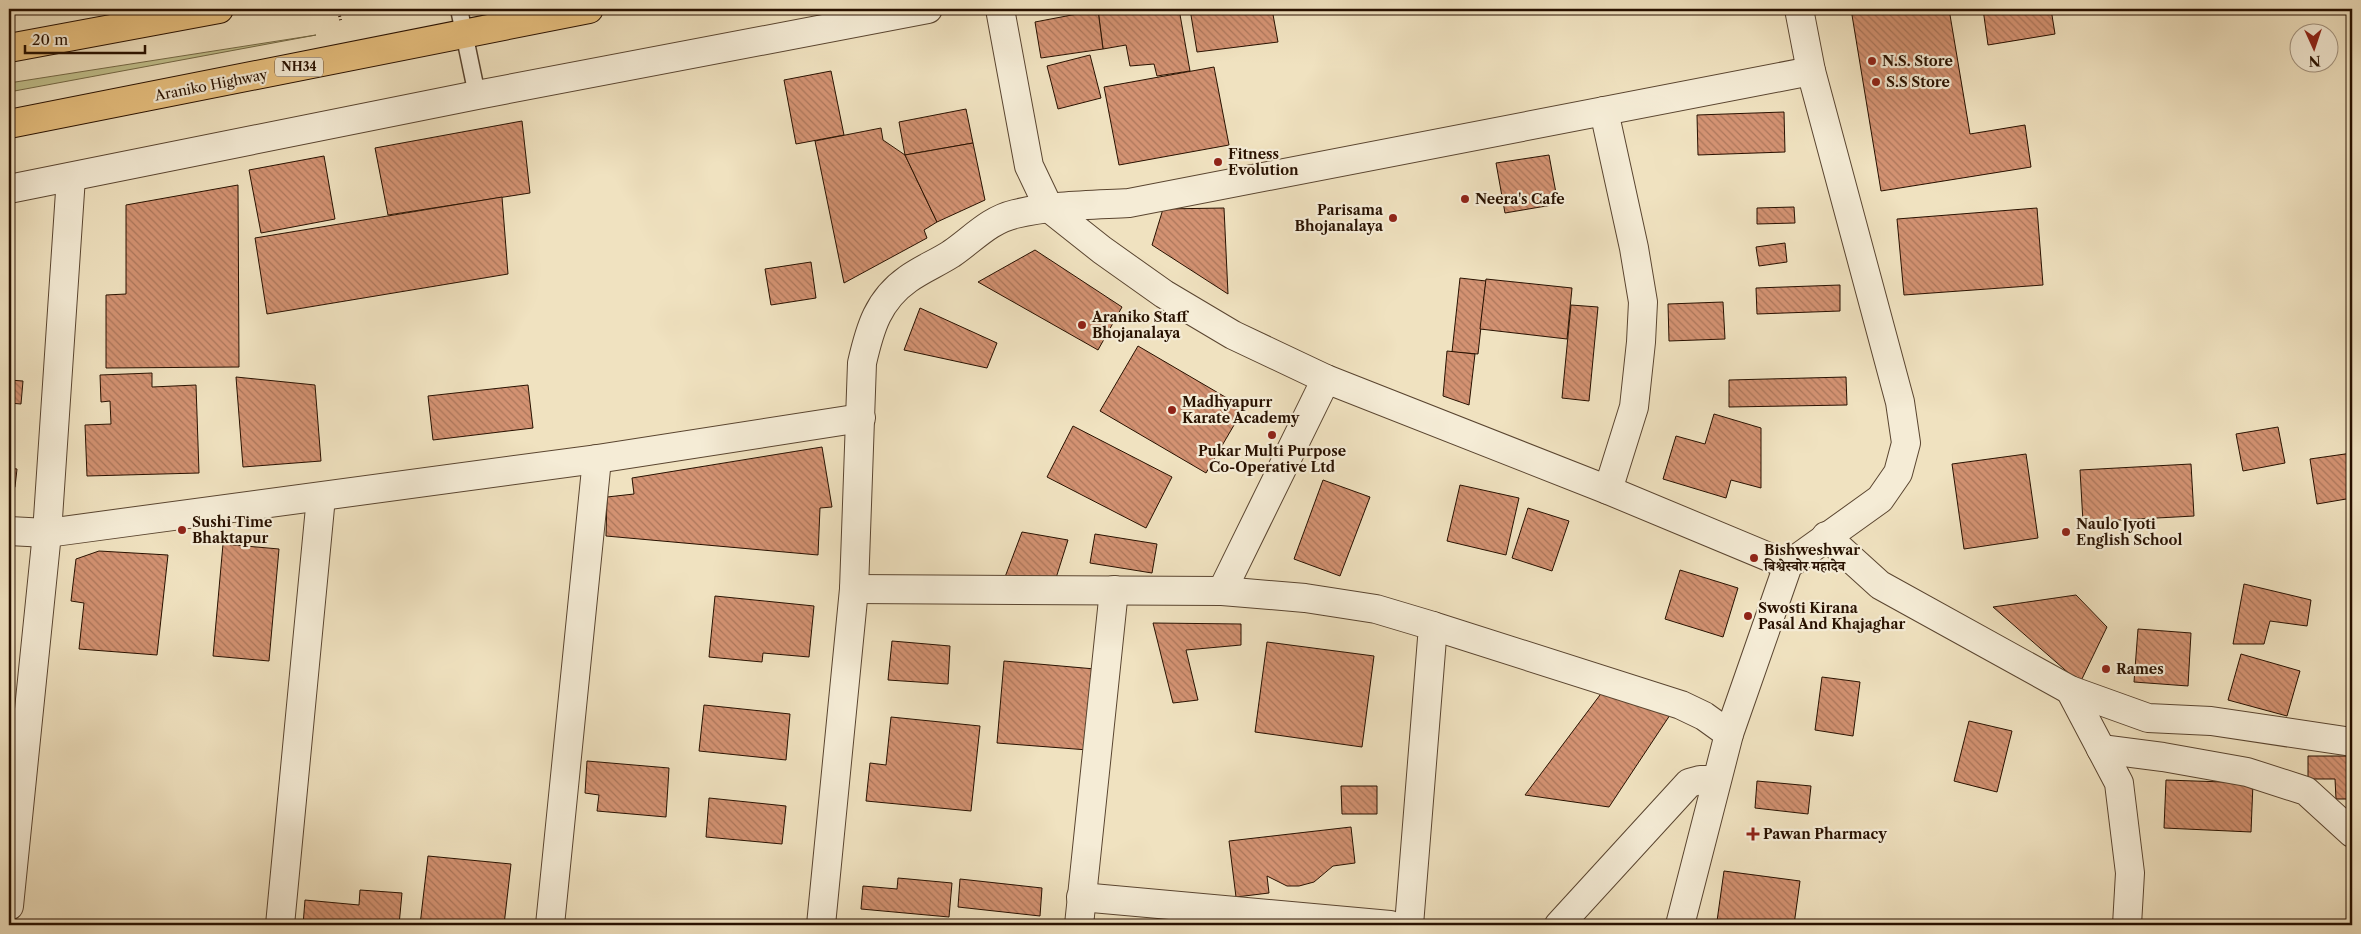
<svg xmlns="http://www.w3.org/2000/svg" width="2361" height="934" font-family="'Libre Caslon Text','Noto Serif Devanagari',serif">
<style>
.grass{fill:#c1c18d;stroke:#746946}
.building{fill:url(#building-back-hatch);stroke:#281100}
.lines{fill:none;stroke-linecap:round;stroke-linejoin:round}
.service-casing{stroke:#5a4530;stroke-width:19}
.minor-casing{stroke:#5a4530;stroke-width:30}
.trunk-casing{stroke:#281100;stroke-width:30}
.path{stroke:#281100;stroke-width:3;stroke-dasharray:1 2.5;stroke-linecap:butt}
.service{stroke:#f5ecd6;stroke-width:16}
.minor{stroke:#f5ecd6;stroke-width:28}
.trunk{stroke:#e8c180;stroke-width:28}
.poi-dot{fill:#8f2418;stroke:#f5ecd6;stroke-width:2}
.labels{text-anchor:middle;stroke-width:4.5;stroke-linejoin:round;paint-order:stroke}
.shield{fill:#f5ecd6;stroke:#665340;stroke-width:1}
.shield-label{font-size:12px;font-weight:bold;fill:#281100}
.poi-label{font-size:14px;font-weight:bold;fill:#281100;stroke:#f5ecd6;text-anchor:start}
.street-label{font-size:14px;fill:#281100;stroke:#f5ecd6}
</style>
<defs>
<pattern id="building-back-hatch" width="6" height="6" patternUnits="userSpaceOnUse" patternTransform="scale(1.25)"><rect width="6" height="6" fill="#d39272"/><path d="M-1 5l2 2M0 0l6 6M5-1l2 2" fill="none" stroke="#ab765b"/></pattern>
</defs>
<rect width="100%" height="100%" fill="#f0e2c0"/>
<filter id="stains"><feTurbulence type="fractalNoise" baseFrequency=".004" numOctaves="4"/><feColorMatrix values="0 0 0 0 .2 0 0 0 0 .09 0 0 0 0 .02 0 0 0 .5 -.17"/></filter>
<radialGradient id="worn" r=".72"><stop offset=".6" stop-color="#630" stop-opacity="0"/><stop offset="1" stop-color="#630" stop-opacity=".3"/></radialGradient>
<polygon class="grass" points="316,35 9,92 9,83"/>
<g class="building">
<polygon points="1109,9 1179,9 1190,71 1157,76 1154,64 1130,66 1126,45 1103,49 1098,10"/>
<polygon points="1190,9 1272,9 1278,42 1197,52"/>
<polygon points="1851,9 1949,9 1970,134 2025,125 2031,167 1881,191"/>
<polygon points="1983,9 2051,9 2055,34 1988,45"/>
<polygon points="1098,10 1103,49 1041,58 1035,22"/>
<polygon points="1090,55 1101,98 1058,109 1047,66"/>
<polygon points="1214,67 1229,145 1119,165 1104,87"/>
<polygon points="831,71 844,135 796,144 784,80"/>
<polygon points="966,109 973,143 905,155 899,122"/>
<polygon points="1784,112 1785,152 1698,155 1697,115"/>
<polygon points="522,121 530,193 388,215 375,148"/>
<polygon points="881,128 883,140 905,155 937,222 924,230 927,238 844,283 815,141"/>
<polygon points="973,143 985,200 937,222 905,155"/>
<polygon points="1549,155 1558,204 1505,213 1496,163"/>
<polygon points="324,156 335,219 261,233 249,170"/>
<polygon points="238,185 239,367 106,368 106,295 126,294 126,205"/>
<polygon points="502,197 508,274 267,314 255,238"/>
<polygon points="1794,207 1795,223 1757,224 1757,208"/>
<polygon points="1224,208 1228,294 1152,245 1163,209"/>
<polygon points="2037,208 2043,285 1904,295 1897,219"/>
<polygon points="1785,243 1787,262 1759,266 1756,247"/>
<polygon points="1035,250 1122,307 1098,350 978,282"/>
<polygon points="811,262 816,298 771,305 765,269"/>
<polygon points="1460,278 1486,281 1478,354 1452,352"/>
<polygon points="1486,279 1572,288 1567,339 1480,329"/>
<polygon points="1840,285 1840,311 1757,314 1756,288"/>
<polygon points="1723,302 1725,339 1669,341 1668,304"/>
<polygon points="1571,305 1598,307 1589,401 1562,398"/>
<polygon points="920,308 997,343 987,368 904,350"/>
<polygon points="1138,346 1244,408 1206,473 1100,411"/>
<polygon points="1447,351 1475,354 1469,405 1443,396"/>
<polygon points="152,373 152,387 196,385 199,473 87,476 85,425 111,424 110,401 101,402 100,375"/>
<polygon points="236,377 315,385 321,461 243,467"/>
<polygon points="1846,377 1847,405 1729,407 1729,380"/>
<polygon points="9,380 23,381 21,404 9,403"/>
<polygon points="528,385 533,428 433,440 428,396"/>
<polygon points="1714,414 1761,428 1761,488 1731,480 1726,498 1663,479 1676,436 1705,444"/>
<polygon points="1073,426 1172,477 1146,528 1047,477"/>
<polygon points="2278,427 2285,463 2243,471 2236,434"/>
<polygon points="822,447 832,507 820,508 818,555 606,536 607,497 634,494 632,478"/>
<polygon points="2352,453 2352,498 2317,504 2310,459"/>
<polygon points="2026,454 2038,538 1964,549 1952,464"/>
<polygon points="2191,464 2194,516 2083,522 2080,470"/>
<polygon points="9,468 17,469 15,487 9,495"/>
<polygon points="1323,480 1370,497 1340,576 1294,559"/>
<polygon points="1460,485 1519,498 1506,555 1447,541"/>
<polygon points="1528,508 1569,521 1552,571 1512,558"/>
<polygon points="1022,532 1068,540 1056,578 1005,577"/>
<polygon points="1095,534 1157,544 1152,573 1090,563"/>
<polygon points="223,544 279,549 269,661 213,656"/>
<polygon points="99,551 168,555 157,655 79,649 84,603 71,601 76,559"/>
<polygon points="1680,570 1738,588 1723,637 1665,619"/>
<polygon points="2244,584 2311,600 2307,626 2270,621 2264,644 2233,644"/>
<polygon points="2076,595 2107,627 2080,683 1993,607"/>
<polygon points="715,596 814,606 809,657 763,653 762,662 709,657"/>
<polygon points="1153,623 1241,624 1241,645 1186,650 1198,700 1173,703"/>
<polygon points="2138,629 2191,633 2188,686 2134,682"/>
<polygon points="892,641 950,646 948,684 888,680"/>
<polygon points="1267,642 1374,656 1362,747 1255,732"/>
<polygon points="2241,654 2300,671 2287,716 2228,700"/>
<polygon points="1004,661 1095,669 1088,750 997,743"/>
<polygon points="1822,677 1860,682 1853,736 1815,730"/>
<polygon points="1603,691 1672,712 1609,807 1525,795"/>
<polygon points="704,705 790,714 786,760 699,751"/>
<polygon points="891,717 980,726 971,811 866,801 870,763 886,765"/>
<polygon points="1969,721 2012,731 1997,792 1954,781"/>
<polygon points="2308,756 2352,756 2352,799 2336,799 2335,779 2308,779"/>
<polygon points="587,761 669,768 666,817 597,811 599,795 585,793"/>
<polygon points="2166,780 2253,783 2251,832 2164,828"/>
<polygon points="1757,781 1811,786 1808,814 1755,808"/>
<polygon points="1341,786 1377,786 1377,814 1342,814"/>
<polygon points="709,798 786,806 782,844 706,837"/>
<polygon points="1351,827 1355,863 1333,866 1314,882 1299,886 1287,886 1267,876 1269,893 1236,897 1229,841"/>
<polygon points="428,856 511,864 504,925 420,925"/>
<polygon points="1724,871 1800,881 1794,925 1746,925 1717,921"/>
<polygon points="898,878 952,883 949,917 861,909 863,886 897,889"/>
<polygon points="960,879 1042,888 1040,916 958,907"/>
<polygon points="360,890 402,893 399,925 303,925 305,900 359,905"/>
<polygon points="886,921 924,925 885,925"/>
</g>
<g class="lines">
<defs>
<polyline id="service" points="459,9 477,95"/>
<g id="minor">
<polyline points="1000,9 1029,166 1049,208 1102,250 1164,294 1233,335 1326,379 1608,490 1788,565"/>
<polyline points="1604,111 1634,248 1643,302 1641,342 1634,407 1608,490"/>
<polyline points="9,189 477,95 928,9"/>
<polyline points="9,531 47,533 597,459 861,418"/>
<polyline points="1826,536 1880,585 2070,690 2148,718 2211,721 2352,742"/>
<polyline points="854,589 1222,591 1305,598 1376,609 1433,626 1409,925"/>
<polyline points="1222,591 1326,379"/>
<polyline points="1433,626 1681,705 1704,716 1729,734"/>
<polyline points="2070,690 2119,783 2130,873 2127,925"/>
<polyline points="2101,749 2163,757 2247,772 2306,791 2352,833"/>
<polyline points="1081,897 1390,925"/>
<polyline points="9,906 47,533 71,177"/>
<polyline points="280,925 321,497"/>
<polyline points="550,925 597,459"/>
<path d="M821,925L854,589L862,363C870,328 878,300 908,279C922,269 937,263 951,254C973,239 989,220 1015,214C1052,205 1091,205 1129,203L1811,71"/>
<polyline points="1079,925 1114,590"/>
<polyline points="1559,925 1689,783 1700,780 1716,780"/>
<polyline points="1680,925 1729,734 1788,565 1880,499 1898,473 1906,443 1900,402 1811,71 1799,9"/>
</g>
<g id="trunk">
<polyline points="9,48 219,9"/>
<polyline points="9,124 589,9"/>
</g>
</defs>
<use href="#service" class="service-casing"/>
<use href="#minor" class="minor-casing"/>
<use href="#trunk" class="trunk-casing"/>
<polyline class="path" points="338,9 341,22"/>
<use href="#service" class="service"/>
<use href="#minor" class="minor"/>
<use href="#trunk" class="trunk"/>
</g>
<g class="poi-dot">
<circle cx="1872" cy="61" r="5"/>
<circle cx="1876" cy="82" r="5"/>
<circle cx="1218" cy="162" r="5"/>
<circle cx="1465" cy="199" r="5"/>
<circle cx="1393" cy="218" r="5"/>
<circle cx="1082" cy="325" r="5"/>
<circle cx="1172" cy="410" r="5"/>
<circle cx="1272" cy="435" r="5"/>
<circle cx="182" cy="530" r="5"/>
<circle cx="2066" cy="532" r="5"/>
<circle cx="1754" cy="558" r="5"/>
<circle cx="1748" cy="616" r="5"/>
<circle cx="2106" cy="669" r="5"/>
<path d="M1750.5 826.5h5v5h5v5h-5v5h-5v-5h-5v-5h5z"/>
</g>
<g class="labels">
<rect class="shield" x="275" y="57.5" width="48" height="19" rx="4"/>
<g class="shield-label">
<text x="299" y="71">NH34</text>
</g>
<g class="poi-label">
<text x="1882" y="66">N.S. Store</text>
<text x="1886" y="87">S.S Store</text>
<text x="1228" y="159">Fitness<tspan x="1228" dy="16">Evolution</tspan></text>
<text x="1475" y="204">Neera's Cafe</text>
<text x="1383" y="215" text-anchor="end">Parisama<tspan x="1383" dy="16">Bhojanalaya</tspan></text>
<text x="1092" y="322">Araniko Staff<tspan x="1092" dy="16">Bhojanalaya</tspan></text>
<text x="1182" y="407">Madhyapurr<tspan x="1182" dy="16">Karate Academy</tspan></text>
<text x="1272" y="456" text-anchor="middle">Pukar Multi Purpose<tspan x="1272" dy="16">Co-Operative Ltd</tspan></text>
<text x="192" y="527">Sushi Time<tspan x="192" dy="16">Bhaktapur</tspan></text>
<text x="2076" y="529">Naulo Jyoti<tspan x="2076" dy="16">English School</tspan></text>
<text x="1764" y="555">Bishweshwar<tspan x="1764" dy="16">बिश्वेस्वोर महादेव</tspan></text>
<text x="1758" y="613">Swosti Kirana<tspan x="1758" dy="16">Pasal And Khajaghar</tspan></text>
<text x="2116" y="674">Rames</text>
<text x="1763" y="839">Pawan Pharmacy</text>
</g>
<g class="street-label">
<text transform="translate(211 85) rotate(-11)" y="5">Araniko Highway</text>
</g>
</g>
<rect width="2361" height="934" fill="none" stroke="#f0e2c0" stroke-width="30"/>
<rect x="10" y="10" width="2341" height="914" fill="none" stroke="#281100" stroke-width="2.5"/>
<rect x="15" y="15" width="2331" height="904" fill="none" stroke="#281100"/>
<g transform="translate(2314 48) rotate(177)"><circle r="24" fill="#f5ecd6" stroke="#a39480"/>
<path d="M0-4L9 19L0 12L-9 19Z" fill="#8f2418"/>
<text y="-8" font-size="14" font-weight="bold" text-anchor="middle" fill="#281100">N</text>
</g>
<path d="M25 45v8h120v-8" fill="none" stroke="#281100" stroke-width="2.5"/>
<text x="32" y="45" font-size="15" fill="#281100" stroke="#f5ecd6" stroke-width="4" paint-order="stroke">20 m</text>
<rect width="100%" height="100%" filter="url(#stains)"/>
<rect width="100%" height="100%" fill="url(#worn)"/>
</svg>
